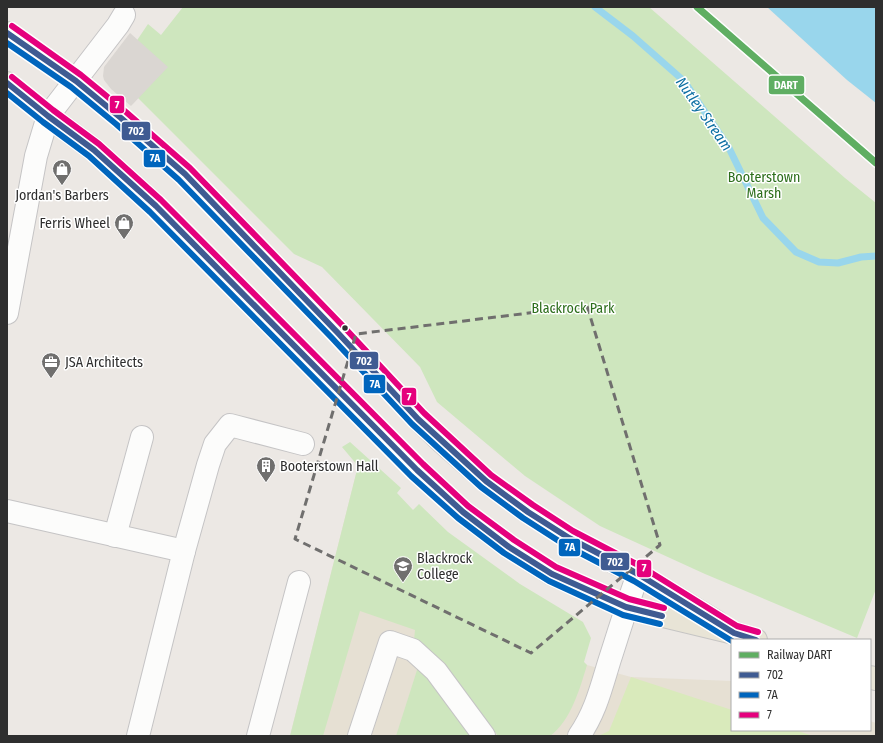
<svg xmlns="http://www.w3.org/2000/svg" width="883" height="743" font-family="'Fira Sans Condensed',sans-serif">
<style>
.education{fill:#e6e0d3}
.green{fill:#cee6be}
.pitch{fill:#d9eabb}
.plaza{fill:#dad6d2}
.water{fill:#99d6ec}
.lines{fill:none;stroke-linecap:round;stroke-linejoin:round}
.stream{stroke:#99d6ec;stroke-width:7}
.minor-casing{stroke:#c5c4c5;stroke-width:24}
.major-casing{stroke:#c6c5c4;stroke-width:24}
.minor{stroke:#fcfcfb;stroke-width:22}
.major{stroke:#e8e4d6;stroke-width:22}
.bus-1-casing{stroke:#fff;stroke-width:9}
.bus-2-casing{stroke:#fff;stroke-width:9}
.bus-3-casing{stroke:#fff;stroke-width:9}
.bus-1{stroke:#3f5b92;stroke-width:6}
.bus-2{stroke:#0065bd;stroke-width:6}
.bus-3{stroke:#e5007d;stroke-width:6}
.rail-1-casing{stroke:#fff;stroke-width:10}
.rail-1{stroke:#5fae62;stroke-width:7}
.marked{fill:none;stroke:#706f6e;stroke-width:3;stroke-dasharray:8 5;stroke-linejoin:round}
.bus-dot{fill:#2e2e2e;stroke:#fff;stroke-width:1.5}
.labels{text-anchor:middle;stroke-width:3;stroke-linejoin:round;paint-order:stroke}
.park-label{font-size:14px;fill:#2c6e1b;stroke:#fff}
.poi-label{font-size:14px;fill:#2e2e2e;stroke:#fff;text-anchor:start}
.water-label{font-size:15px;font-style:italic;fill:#0d6fa3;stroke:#fff}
.line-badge{stroke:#fff;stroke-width:1.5}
.badge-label{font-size:11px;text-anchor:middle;font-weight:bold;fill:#fff}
</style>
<rect width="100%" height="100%" fill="#ece8e4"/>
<polygon class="education" points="358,466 587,665 631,677 732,681 732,730 870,730 870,721 876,723 876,736 290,736"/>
<g class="green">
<polygon points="183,7 649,7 845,178 876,203 876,589 857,638 705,574 600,526 525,476 437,402 420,367 322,267 294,254 129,89 121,64 148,24 161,35"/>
<path d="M350,442L401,488L397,493L413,510L419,504L448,532L520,584L583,622L591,638L584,662L587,665C580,688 571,721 550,736H498L456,679L438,658L414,640L415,630L360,611L323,736H290L358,466L342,447Z"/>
<polygon points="418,667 429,673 477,736 396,736"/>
</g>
<polygon class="pitch" points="631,677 732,710 732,730 795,730 813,736 598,736 609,731"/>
<polygon class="plaza" points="130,33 168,67 131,106 111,89 104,80 103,76 104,67"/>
<polygon class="water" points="767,7 876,7 876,103 847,80"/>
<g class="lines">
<polyline class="stream" points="595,7 633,36 684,81 729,148 763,218 796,252 819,262 838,263 861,257 876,256"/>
<defs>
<g id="minor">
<polyline points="7,313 36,156 48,116 118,25 124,15"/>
<polyline points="7,511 184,551"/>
<polyline points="115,536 142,437"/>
<polyline points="138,736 184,551 208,465 215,444 230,425 303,444"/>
<polyline points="258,736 299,582"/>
<polyline points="359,736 390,642 413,650 436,671 484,736"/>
<path d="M579,736C596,711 601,688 610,659C619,631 628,602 638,574"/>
</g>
<g id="major">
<polyline points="7,33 76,81 121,118 185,174 337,332 418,419 443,443 486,481 528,512 569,538 617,564 638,574 717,622"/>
<polyline points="7,83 48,116 94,150 156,206 417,470 463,512 509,547 552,574 626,607 734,633 756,640"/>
<polyline points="870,677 876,679"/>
</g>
</defs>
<use href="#minor" class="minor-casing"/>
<use href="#major" class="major-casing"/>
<use href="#minor" class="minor"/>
<use href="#major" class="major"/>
<defs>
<g id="bus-1">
<polyline points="7,33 76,81 121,118 185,174 337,332 418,419 486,481 528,512 569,538 638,574 734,633 756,640"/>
<polyline points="7,83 48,116 94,150 156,206 417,470 463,512 509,547 552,574 626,607 662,616"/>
</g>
<g id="bus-2">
<polyline points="7,43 71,87 116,124 179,180 331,337 412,424 481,487 523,518 565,545 634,581 732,641"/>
<polyline points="7,93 43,122 89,156 150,212 411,476 458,518 504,553 549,581 623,615 660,624"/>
</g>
<g id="bus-3">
<polyline points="12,26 81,75 126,112 190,168 343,326 424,413 491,475 533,505 573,531 642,567 737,626 758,632"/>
<polyline points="12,77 53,110 99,144 161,200 423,464 468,506 514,540 556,567 629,599 664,608"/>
</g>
</defs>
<use href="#bus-1" class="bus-1-casing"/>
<use href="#bus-2" class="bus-2-casing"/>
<use href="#bus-3" class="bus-3-casing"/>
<use href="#bus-1" class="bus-1"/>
<use href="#bus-2" class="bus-2"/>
<use href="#bus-3" class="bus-3"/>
<defs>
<polyline id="rail-1" points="697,7 876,163"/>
</defs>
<use href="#rail-1" class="rail-1-casing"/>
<use href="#rail-1" class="rail-1"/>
</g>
<path class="marked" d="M587,306L660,545L531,653L295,539L356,334Z"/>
<defs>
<symbol id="shop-pin" viewBox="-11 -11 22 30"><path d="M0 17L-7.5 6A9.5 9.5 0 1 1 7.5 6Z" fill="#706f6e" stroke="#fff"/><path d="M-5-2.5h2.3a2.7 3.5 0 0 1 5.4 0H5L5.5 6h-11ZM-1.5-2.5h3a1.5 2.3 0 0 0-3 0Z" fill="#fff"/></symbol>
<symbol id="office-pin" viewBox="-11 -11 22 30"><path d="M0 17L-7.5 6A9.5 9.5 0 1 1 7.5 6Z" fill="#706f6e" stroke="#fff"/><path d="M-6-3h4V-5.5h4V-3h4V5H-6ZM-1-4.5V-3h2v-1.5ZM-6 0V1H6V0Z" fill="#fff"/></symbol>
<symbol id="building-pin" viewBox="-11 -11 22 30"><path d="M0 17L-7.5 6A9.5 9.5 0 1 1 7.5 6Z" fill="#706f6e" stroke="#fff"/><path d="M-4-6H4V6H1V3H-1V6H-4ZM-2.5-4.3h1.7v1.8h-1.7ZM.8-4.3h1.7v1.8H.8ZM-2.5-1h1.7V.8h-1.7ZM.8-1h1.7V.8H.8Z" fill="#fff"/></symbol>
<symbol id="school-pin" viewBox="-11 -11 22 30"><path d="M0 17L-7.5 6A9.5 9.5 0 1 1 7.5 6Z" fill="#706f6e" stroke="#fff"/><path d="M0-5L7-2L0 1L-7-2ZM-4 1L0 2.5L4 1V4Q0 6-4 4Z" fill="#fff"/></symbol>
</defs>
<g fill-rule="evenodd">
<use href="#shop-pin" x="51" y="158" width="22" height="30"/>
<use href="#shop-pin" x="113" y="212" width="22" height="30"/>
<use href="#office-pin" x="40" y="351" width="22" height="30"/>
<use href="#building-pin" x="255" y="455" width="22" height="30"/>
<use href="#school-pin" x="392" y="555" width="22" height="30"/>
</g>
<circle class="bus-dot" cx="345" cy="328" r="3.5"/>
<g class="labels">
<g class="park-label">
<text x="764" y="182">Booterstown<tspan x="764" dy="16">Marsh</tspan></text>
<text x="573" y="313">Blackrock Park</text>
</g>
<g class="poi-label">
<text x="62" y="200" text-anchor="middle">Jordan's Barbers</text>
<text x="110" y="228" text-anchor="end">Ferris Wheel</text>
<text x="65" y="367">JSA Architects</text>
<text x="280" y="471">Booterstown Hall</text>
<text x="417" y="563">Blackrock<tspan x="417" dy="16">College</tspan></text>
</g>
<g class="water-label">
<text transform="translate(704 114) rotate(55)" y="5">Nutley Stream</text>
</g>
</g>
<g class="line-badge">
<rect x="768" y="75" width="37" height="20" rx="4" fill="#5fae62"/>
<rect x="109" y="95" width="16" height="19" rx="4" fill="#e5007d"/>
<rect x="121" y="121" width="30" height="20" rx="4" fill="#3f5b92"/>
<rect x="143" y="149" width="23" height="19" rx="4" fill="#0065bd"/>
<rect x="349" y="351" width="30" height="19" rx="4" fill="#3f5b92"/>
<rect x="363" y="374" width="23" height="20" rx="4" fill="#0065bd"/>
<rect x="401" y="387" width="16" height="19" rx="4" fill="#e5007d"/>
<rect x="558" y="538" width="23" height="19" rx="4" fill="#0065bd"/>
<rect x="600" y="552" width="30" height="19" rx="4" fill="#3f5b92"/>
<rect x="636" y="559" width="16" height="19" rx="4" fill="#e5007d"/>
</g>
<g class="badge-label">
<text x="786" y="89">DART</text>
<text x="117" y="109">7</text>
<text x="136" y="135">702</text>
<text x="155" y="162">7A</text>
<text x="364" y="365">702</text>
<text x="375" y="388">7A</text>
<text x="409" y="401">7</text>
<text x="570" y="551">7A</text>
<text x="615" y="566">702</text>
<text x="644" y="572">7</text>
</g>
<rect width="883" height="743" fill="none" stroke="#2e2e2e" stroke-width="16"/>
<rect x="731" y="639" width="140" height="92" fill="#ffffff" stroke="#ababab"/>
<rect x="739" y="652" width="20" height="6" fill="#5fae62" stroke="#ababab"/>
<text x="767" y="659" font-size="12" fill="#2e2e2e">Railway DART</text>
<rect x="739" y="672" width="20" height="6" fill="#3f5b92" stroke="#ababab"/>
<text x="767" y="679" font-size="12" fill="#2e2e2e">702</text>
<rect x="739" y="692" width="20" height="6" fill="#0065bd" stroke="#ababab"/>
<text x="767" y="699" font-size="12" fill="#2e2e2e">7A</text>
<rect x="739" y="712" width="20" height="6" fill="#e5007d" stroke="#ababab"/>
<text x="767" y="719" font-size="12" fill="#2e2e2e">7</text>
</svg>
